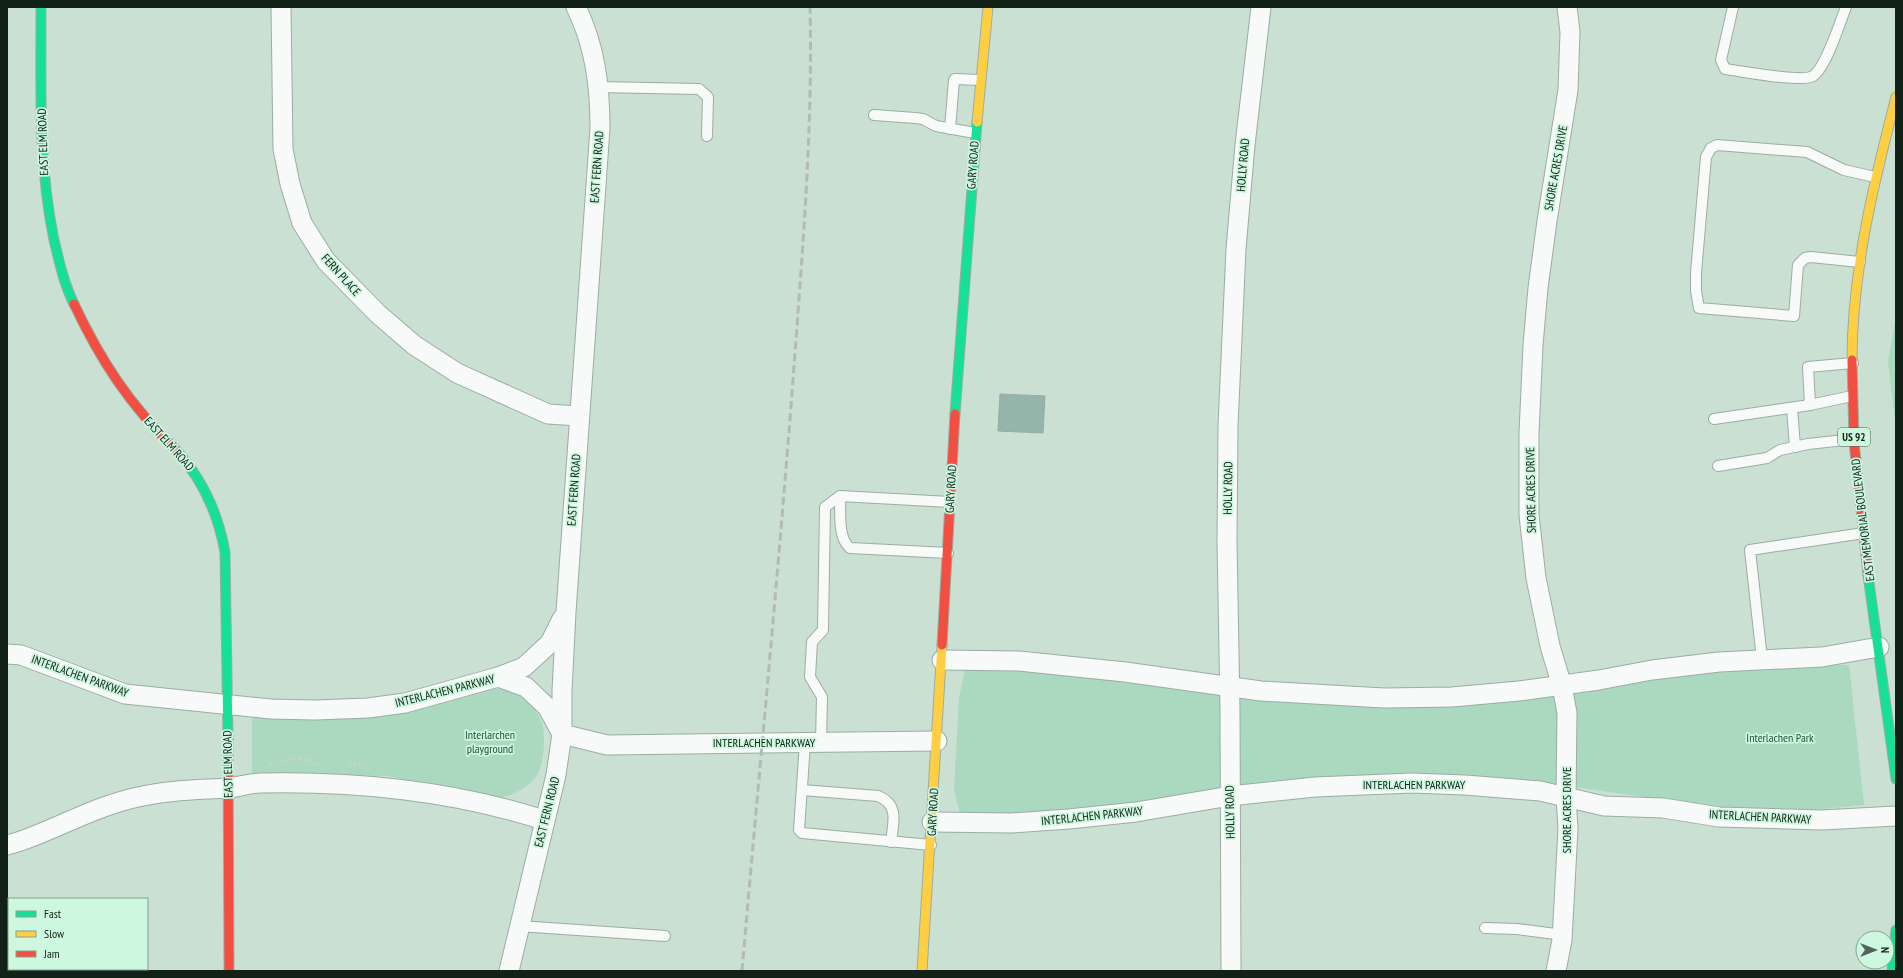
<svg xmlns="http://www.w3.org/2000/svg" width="1903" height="978" font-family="'PT Sans Narrow',sans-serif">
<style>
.green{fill:#abd9bf}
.building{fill:#95b5aa;stroke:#98aba3}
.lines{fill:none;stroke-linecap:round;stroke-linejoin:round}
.lane-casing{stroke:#9bada3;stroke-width:12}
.street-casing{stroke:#9bada3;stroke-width:21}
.fast-casing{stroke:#9bada3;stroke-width:11}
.slow-casing{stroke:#9bada3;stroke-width:11}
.jam-casing{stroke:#9bada3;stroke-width:11}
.path{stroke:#cbd2ce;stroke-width:2.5;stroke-dasharray:2 3;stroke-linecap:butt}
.lane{stroke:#f7faf8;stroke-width:10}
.street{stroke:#f7faf8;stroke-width:19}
.fast{stroke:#16e098;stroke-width:9}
.slow{stroke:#ffcf43;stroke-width:9}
.jam{stroke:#f24e42;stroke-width:9}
.rail{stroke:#b4bab6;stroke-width:3;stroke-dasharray:8 4;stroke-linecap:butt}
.labels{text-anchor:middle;stroke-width:3.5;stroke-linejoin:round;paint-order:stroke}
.shield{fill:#cdf7de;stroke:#4a6254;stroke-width:1}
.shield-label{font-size:11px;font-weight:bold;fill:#122219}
.street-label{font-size:12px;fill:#122219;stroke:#cdf7de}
.park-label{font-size:12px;fill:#224f38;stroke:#cdf7de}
</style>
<rect width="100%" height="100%" fill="#c9e0d2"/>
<g class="green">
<polygon points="1896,316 1896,427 1888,362"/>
<polygon points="1767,665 1849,665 1864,805 1792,812 1704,805 1514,779 1394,776 1092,810 960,815 954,790 959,698 965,669 1079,673 1378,702 1676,672"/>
<path d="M493,688C504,690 515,692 524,699C531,704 540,716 542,723C546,735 544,764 537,775C528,788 514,795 499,798L387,776L252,773V718L327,717Z"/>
</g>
<polygon class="building" points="1000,394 1045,396 1043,433 998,431"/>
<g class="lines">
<defs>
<g id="lane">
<path d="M1733,7L1721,60L1725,69C1741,71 1802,83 1813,76C1826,68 1840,22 1846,7"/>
<polyline points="599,87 699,89 708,97 707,136"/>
<polyline points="874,115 915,118 923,119 936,126 975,133"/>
<polyline points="950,129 954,80 955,79 980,80"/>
<polyline points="1860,262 1811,257 1805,258 1798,265 1794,316 1699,308 1696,291 1696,273 1706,157 1711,148 1717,145 1807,152 1844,170 1875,177"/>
<polyline points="1810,405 1808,367 1853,363"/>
<polyline points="1792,408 1795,447"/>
<polyline points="1714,419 1810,405 1852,396"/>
<polyline points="1718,466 1767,458 1780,450 1808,444 1854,439"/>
<path d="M840,496C841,512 837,537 850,548L948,553"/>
<polyline points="1762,659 1750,550 1864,533"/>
<polyline points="805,743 799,830 802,833 931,845"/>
<polyline points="821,743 822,697 810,677 812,642 823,630 825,507 840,496 950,502"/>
<path d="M802,790L878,796C900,805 893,823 891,842"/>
<polyline points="519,926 665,936"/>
<polyline points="1485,928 1517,929 1563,935"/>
</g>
<g id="street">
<polyline points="281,7 283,149 290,184 302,223 326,261 378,314 414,345 457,373 548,414 579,416"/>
<polyline points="7,654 21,655 125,694 271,709 315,710 368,708 405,703 498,677 526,687 548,708 562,734 607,745 937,741"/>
<polyline points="942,660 1019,661 1125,672 1261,691 1384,698 1452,697 1519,691 1599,680 1652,670 1719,662 1822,657 1879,647"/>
<polyline points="498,677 524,667 550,643 562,619"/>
<polyline points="932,822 1012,823 1069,819 1136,812 1230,796 1315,787 1412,783 1465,785 1540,791 1604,806 1663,808 1719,817 1822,820 1896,816"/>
<path d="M7,845C25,841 41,833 58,826C83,815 110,803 138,797C168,790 197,790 228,788C239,787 250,783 261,783C356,781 453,791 544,820"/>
<path d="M509,971L556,775L562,734V691L566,612L600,128C600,85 595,46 576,7"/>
<polyline points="1231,971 1230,710 1227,540 1228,426 1236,249 1245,145 1261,7"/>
<polyline points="1556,971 1562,940 1568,829 1566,797 1567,713 1562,686 1550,646 1536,578 1529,515 1529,433 1533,345 1538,288 1547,221 1568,90 1570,32 1567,7"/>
</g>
<g id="fast">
<path d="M41,7C41,85 38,163 54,240C59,261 64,284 74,304"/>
<polyline points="955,414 977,122"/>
<path d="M175,449C202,478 218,513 225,552L228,740"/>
<polyline points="1868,575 1896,779"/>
<polyline points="1892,971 1896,930"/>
</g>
<g id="slow">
<polyline points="977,122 988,7"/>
<path d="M1852,360C1852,271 1874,182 1896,97"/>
<polyline points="922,971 942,645"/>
</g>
<g id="jam">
<path d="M74,304C101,361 129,404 175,449"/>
<polyline points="1852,360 1854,442 1868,575"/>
<polyline points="942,645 955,414"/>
<polyline points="228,740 229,971"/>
</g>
</defs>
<use href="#lane" class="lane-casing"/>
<use href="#street" class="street-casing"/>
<use href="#fast" class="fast-casing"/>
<use href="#slow" class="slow-casing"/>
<use href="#jam" class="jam-casing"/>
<g class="path">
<path d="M270,765C291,758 301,755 320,765"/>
<polyline points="349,766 367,762"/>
</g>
<use href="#lane" class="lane"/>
<use href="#street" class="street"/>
<use href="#fast" class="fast"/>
<use href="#slow" class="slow"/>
<use href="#jam" class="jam"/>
<path class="rail" d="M742,971C759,774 778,577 793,380C802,256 813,132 810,7"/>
</g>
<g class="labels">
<rect class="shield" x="1838" y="428" width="32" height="18" rx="3"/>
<g class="shield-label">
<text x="1854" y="441">US 92</text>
</g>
<g class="street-label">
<text transform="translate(43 142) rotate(-92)" y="4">EAST ELM ROAD</text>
<text transform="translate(973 165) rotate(-86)" y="4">GARY ROAD</text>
<text transform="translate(1243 165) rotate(-85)" y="4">HOLLY ROAD</text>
<text transform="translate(597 167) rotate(-86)" y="4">EAST FERN ROAD</text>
<text transform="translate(1556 168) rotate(-80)" y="4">SHORE ACRES DRIVE</text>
<text transform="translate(341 275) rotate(48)" y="4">FERN PLACE</text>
<text transform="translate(169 444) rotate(48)" y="4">EAST ELM ROAD</text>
<text transform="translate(1228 488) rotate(-89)" y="4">HOLLY ROAD</text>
<text transform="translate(951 489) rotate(-87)" y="4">GARY ROAD</text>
<text transform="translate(574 490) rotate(-86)" y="4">EAST FERN ROAD</text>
<text transform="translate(1531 490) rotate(-91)" y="4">SHORE ACRES DRIVE</text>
<text transform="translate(1863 520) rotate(-97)" y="4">EAST MEMORIAL BOULEVARD</text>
<text transform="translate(80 676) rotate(20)" y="4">INTERLACHEN PARKWAY</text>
<text transform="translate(445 691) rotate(-14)" y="4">INTERLACHEN PARKWAY</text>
<text x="764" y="747">INTERLACHEN PARKWAY</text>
<text transform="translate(228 764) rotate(-91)" y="4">EAST ELM ROAD</text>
<text x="1414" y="789">INTERLACHEN PARKWAY</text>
<text transform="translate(1567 810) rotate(-90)" y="4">SHORE ACRES DRIVE</text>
<text transform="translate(547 812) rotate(-76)" y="4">EAST FERN ROAD</text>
<text transform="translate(933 812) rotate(-87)" y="4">GARY ROAD</text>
<text transform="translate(1230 812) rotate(-91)" y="4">HOLLY ROAD</text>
<text transform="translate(1092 816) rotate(-6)" y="4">INTERLACHEN PARKWAY</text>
<text transform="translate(1760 817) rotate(3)" y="4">INTERLACHEN PARKWAY</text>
</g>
<g class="park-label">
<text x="490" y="739">Interlarchen<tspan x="490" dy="14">playground</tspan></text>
<text x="1780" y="742">Interlachen Park</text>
</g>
</g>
<rect width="1903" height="978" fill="none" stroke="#122219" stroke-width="16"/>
<rect x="8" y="898" width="140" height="72" fill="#cdf7de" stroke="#82a28f"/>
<rect x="16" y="911" width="20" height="6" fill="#16e098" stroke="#82a28f"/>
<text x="44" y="918" font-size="12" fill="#122219">Fast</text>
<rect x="16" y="931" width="20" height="6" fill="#ffcf43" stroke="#82a28f"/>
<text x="44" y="938" font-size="12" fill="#122219">Slow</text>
<rect x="16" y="951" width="20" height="6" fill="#f24e42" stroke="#82a28f"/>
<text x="44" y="958" font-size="12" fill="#122219">Jam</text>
<g transform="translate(1875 950) rotate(90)"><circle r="19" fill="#cdf7de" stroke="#82a28f"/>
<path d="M0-3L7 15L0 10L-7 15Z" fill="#52645a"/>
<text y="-6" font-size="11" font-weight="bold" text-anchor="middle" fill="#122219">N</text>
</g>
</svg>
